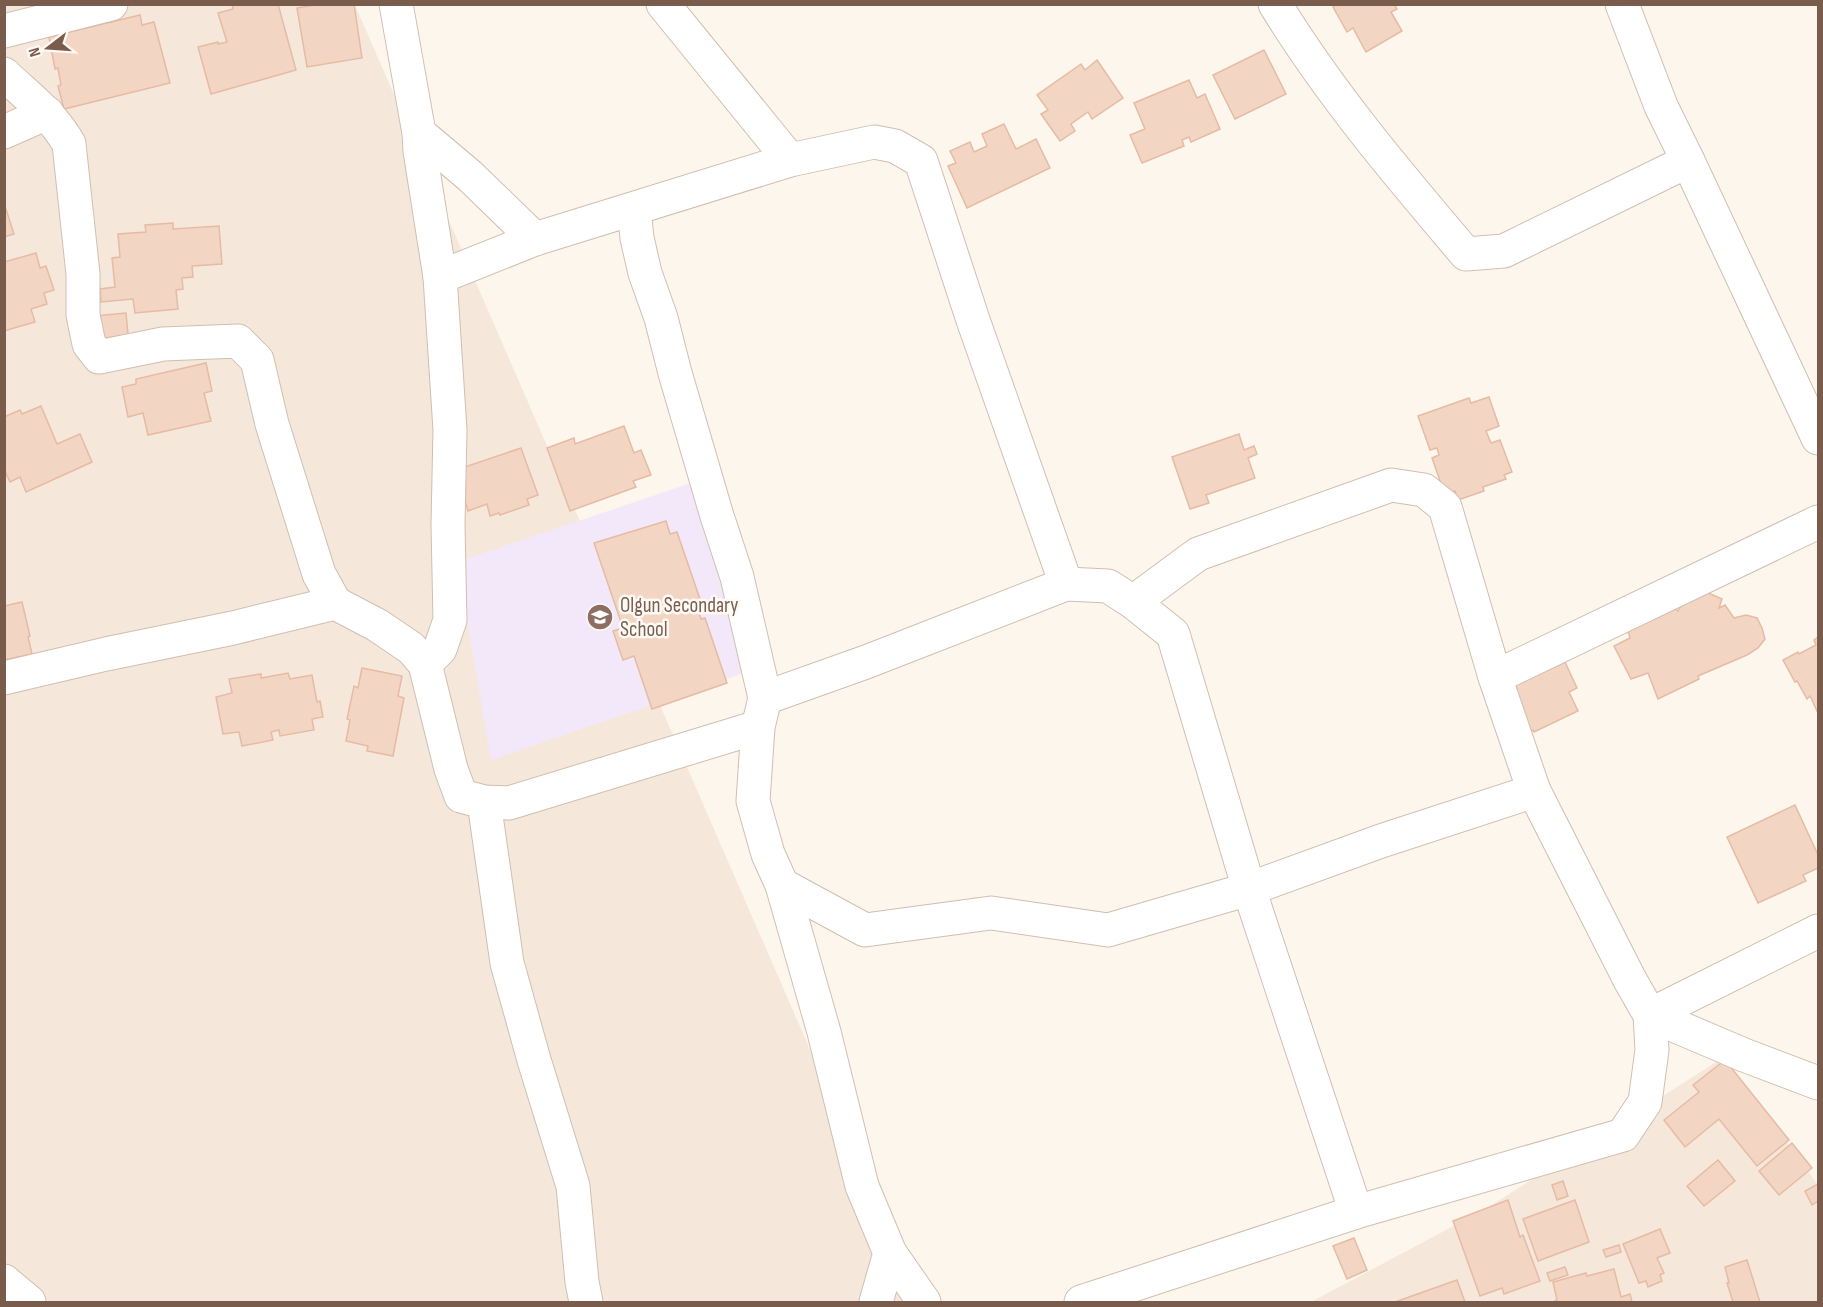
<svg xmlns="http://www.w3.org/2000/svg" width="1823" height="1307" font-family="'Sofia Sans Condensed',sans-serif">
<style>
.residential{fill:#f5e8da}
.education{fill:#f3e8fa}
.building{fill:#f3d5c3;stroke:#e6bba3;stroke-width:1.5}
.lines{fill:none;stroke-linecap:round;stroke-linejoin:round}
.minor-casing{stroke:#d1beb0;stroke-width:35}
.minor{stroke:#fff;stroke-width:33}
.labels{text-anchor:middle;stroke-width:5;stroke-linejoin:round;paint-order:stroke}
.education-label{font-size:21px;fill:#785e54;stroke:#fffaf3;text-anchor:start}
</style>
<rect width="100%" height="100%" fill="#fdf6ec"/>
<g class="residential">
<polygon points="5,5 355,5 920,1302 5,1302"/>
<polygon points="1724,1057 1818,1185 1818,1302 1311,1302 1487,1208"/>
</g>
<polygon class="education" points="700,480 747,672 491,760 457,562"/>
<g class="building">
<polygon points="232,4 278,4 296,70 211,94 198,47 218,42 218,44 227,42 218,13 233,9"/>
<polygon points="320,4 354,4 362,58 307,67 297,8"/>
<polygon points="1337,4 1394,4 1397,9 1391,12 1402,31 1366,52 1353,28 1347,32 1333,7"/>
<polygon points="140,15 142,25 154,22 170,83 64,109 58,86 61,85 58,68 55,69 49,37"/>
<polygon points="1264,50 1286,94 1235,119 1213,75"/>
<polygon points="1097,60 1123,98 1092,119 1088,112 1071,124 1075,131 1060,141 1041,114 1048,110 1037,95 1081,64 1085,70"/>
<polygon points="1189,80 1197,98 1205,94 1220,129 1191,142 1189,137 1182,140 1184,146 1142,163 1130,135 1145,129 1134,103"/>
<polygon points="1004,124 1016,149 1036,139 1050,168 967,208 948,166 956,163 950,151 970,142 974,152 987,146 982,134"/>
<polygon points="4,203 14,234 4,237"/>
<polygon points="173,223 173,229 219,226 222,264 192,266 193,277 182,278 183,289 176,290 178,309 135,313 133,299 101,302 100,289 115,287 112,258 120,257 118,234 146,232 145,225"/>
<polygon points="36,253 40,268 46,266 54,290 44,293 47,304 31,309 35,322 4,331 4,262"/>
<polygon points="126,313 128,335 98,339 95,316"/>
<polygon points="206,363 212,391 204,393 211,421 148,435 143,413 128,417 122,387 136,384 136,379"/>
<polygon points="1489,397 1499,426 1486,431 1491,443 1500,440 1512,472 1504,475 1506,479 1483,487 1484,491 1458,500 1455,491 1445,495 1432,458 1439,455 1437,448 1430,450 1418,416 1469,398 1471,403"/>
<polygon points="41,406 57,444 80,434 92,462 26,492 20,477 10,482 4,469 4,417 20,410 22,414"/>
<polygon points="624,426 634,453 641,450 651,475 633,481 636,487 570,511 547,448 574,438 575,444"/>
<polygon points="1239,434 1244,450 1254,446 1257,454 1248,458 1255,478 1206,495 1209,503 1190,509 1172,457"/>
<polygon points="521,448 538,495 527,499 529,505 500,515 499,513 490,516 487,504 468,511 456,470"/>
<polygon points="666,521 670,534 677,532 702,605 697,606 701,619 705,618 727,683 652,709 634,656 623,660 613,631 623,628 594,543"/>
<polygon points="1692,586 1722,599 1719,608 1725,605 1734,618 1746,615 1757,618 1762,628 1765,639 1758,648 1747,655 1698,676 1699,679 1658,699 1648,673 1631,679 1614,646 1630,638 1626,623 1672,606 1678,611"/>
<polygon points="22,602 30,636 28,637 32,654 4,660 4,606"/>
<polygon points="1818,637 1818,710 1817,711 1810,696 1807,699 1797,681 1795,682 1783,660 1798,652 1799,654 1816,645 1814,640"/>
<polygon points="1565,662 1577,688 1569,692 1578,711 1534,732 1533,730 1526,733 1509,683 1535,676"/>
<polygon points="362,668 402,676 398,696 404,698 393,756 367,751 368,746 346,741 350,720 347,719 354,686 358,688"/>
<polygon points="288,673 290,679 312,675 317,702 320,701 323,717 312,719 314,730 280,736 279,730 271,732 273,740 242,746 239,732 223,734 216,697 232,693 229,679 261,674 261,678"/>
<polygon points="1795,805 1818,855 1818,868 1803,875 1806,881 1758,903 1727,837"/>
<polygon points="1725,1060 1789,1140 1757,1166 1719,1119 1685,1147 1664,1120 1699,1092 1693,1085"/>
<polygon points="1792,1143 1812,1168 1779,1195 1759,1171"/>
<polygon points="1718,1160 1735,1181 1704,1206 1687,1186"/>
<polygon points="1563,1181 1568,1196 1557,1200 1552,1185"/>
<polygon points="1818,1184 1818,1201 1812,1205 1805,1191"/>
<polygon points="1508,1200 1520,1237 1523,1235 1540,1281 1504,1294 1502,1288 1480,1296 1453,1221"/>
<polygon points="1575,1200 1589,1242 1538,1261 1523,1219"/>
<polygon points="1660,1229 1670,1253 1657,1258 1664,1273 1660,1275 1662,1281 1648,1287 1646,1281 1639,1283 1623,1244"/>
<polygon points="1354,1238 1367,1270 1347,1279 1333,1246"/>
<polygon points="1619,1245 1621,1252 1606,1257 1603,1250"/>
<polygon points="1747,1260 1760,1302 1733,1302 1727,1283 1729,1283 1725,1267"/>
<polygon points="1565,1267 1568,1275 1550,1281 1547,1273"/>
<polygon points="1614,1269 1621,1297 1630,1294 1632,1302 1553,1302 1557,1300 1553,1282 1586,1273 1587,1276"/>
<polygon points="1457,1280 1465,1302 1395,1302"/>
</g>
<g class="lines">
<defs>
<g id="minor">
<polyline points="396,4 419,133 420,151 440,277 450,430 448,525 450,620 440,649 425,664"/>
<polyline points="663,4 790,160"/>
<path d="M1275,4C1330,94 1398,174 1466,254L1504,251L1688,161"/>
<polyline points="1622,4 1661,106 1688,161 1818,438"/>
<polyline points="4,31 111,4"/>
<path d="M4,74C29,98 52,114 69,144L83,274V315L89,344L99,357L163,344L238,341L257,360L272,424L319,574L335,603"/>
<polyline points="4,132 47,113"/>
<polyline points="419,133 470,176 535,239"/>
<polyline points="634,209 637,238 645,273 661,318 675,373 717,516 737,577 765,698 758,727 753,801 768,854 782,885 865,930 991,913 1108,930 1249,889 1356,1212"/>
<polyline points="440,277 535,239 790,160 874,142 895,146 921,161 973,320 1066,584"/>
<polyline points="1133,602 1198,554 1391,485 1424,490 1445,507 1495,677 1534,791"/>
<polyline points="1495,677 1818,522"/>
<polyline points="4,678 106,654 233,628 335,603 377,625 411,648 425,664 451,769 461,796 484,802 509,803 758,727"/>
<polyline points="765,698 866,662 1066,584 1108,586 1133,602 1173,634 1249,889 1381,841 1534,791 1630,980 1650,1015 1652,1050 1645,1102 1623,1135 1356,1212 1081,1302"/>
<polyline points="484,802 507,963 534,1060 573,1186 582,1282 586,1302"/>
<polyline points="782,885 824,1032 862,1186 890,1253 924,1302"/>
<polyline points="1650,1015 1818,931"/>
<polyline points="1650,1015 1744,1055 1818,1083"/>
<polyline points="4,1281 29,1302"/>
<polyline points="876,1302 890,1253"/>
</g>
</defs>
<use href="#minor" class="minor-casing"/>
<use href="#minor" class="minor"/>
</g>
<defs>
<symbol id="school-disc" viewBox="-11 -11 22 22"><circle r="9.5" fill="#8d6e63" stroke="#fffaf3"/><path d="M0-5L7-2L0 1L-7-2ZM-4 1L0 2.5L4 1V4Q0 6-4 4Z" fill="#fff"/></symbol>
</defs>
<g fill-rule="evenodd">
<use href="#school-disc" x="585" y="602" width="30" height="30"/>
</g>
<g class="labels">
<g class="education-label">
<text x="620" y="612">Olgun Secondary<tspan x="620" dy="24">School</tspan></text>
</g>
</g>
<rect width="1823" height="1307" fill="none" stroke="#7a5c4d" stroke-width="12"/>
<g transform="translate(48 48) rotate(253)" stroke="#fffaf3" stroke-width="4.5" paint-order="stroke">
<path d="M0-4.5L10 22L0 15L-10 22Z" fill="#7a5c4d"/>
<text y="-9" font-size="16" font-weight="bold" text-anchor="middle" fill="#7a5c4d">N</text>
</g>
</svg>
